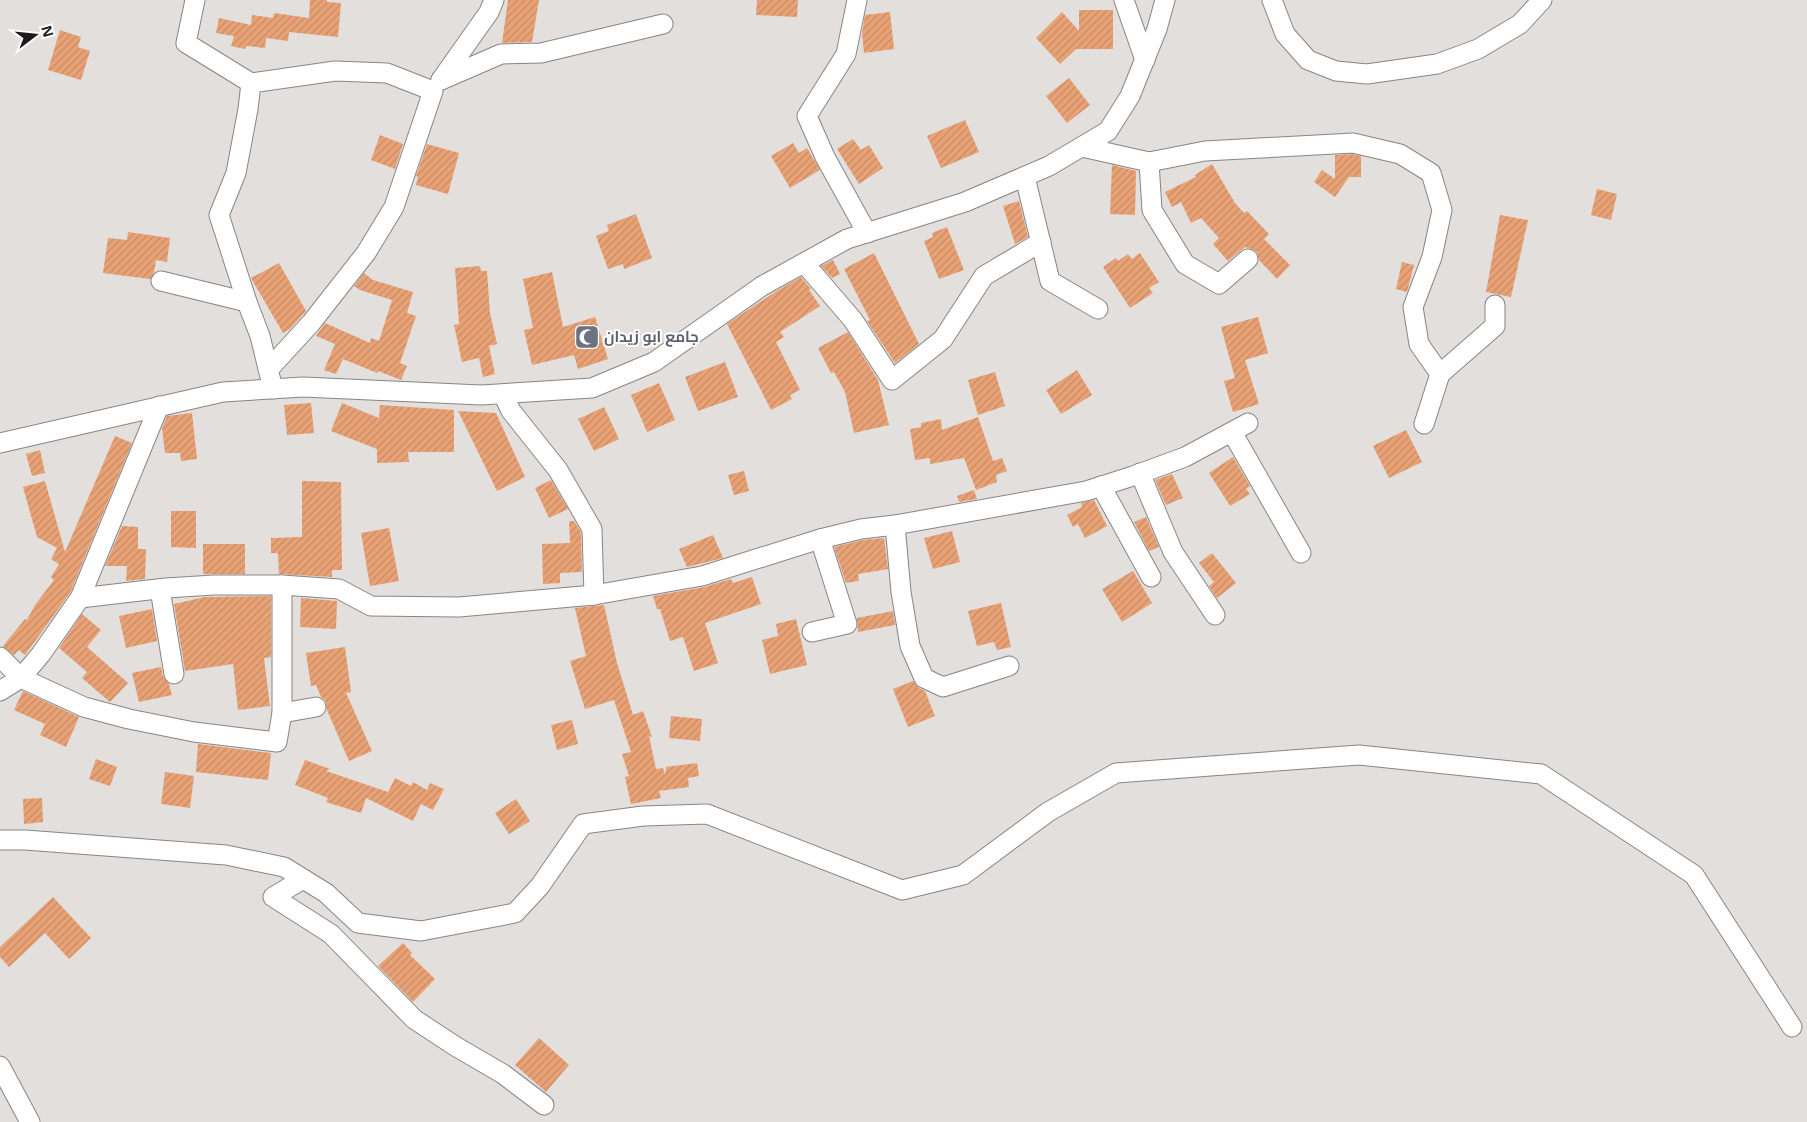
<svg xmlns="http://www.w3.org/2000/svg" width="1807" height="1122" font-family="'Noto Sans',Cairo,sans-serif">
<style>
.building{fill:url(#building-hatch)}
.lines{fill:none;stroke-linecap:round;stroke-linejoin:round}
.minor-casing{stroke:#888583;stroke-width:21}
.minor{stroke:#fff;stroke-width:19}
.labels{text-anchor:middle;stroke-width:4;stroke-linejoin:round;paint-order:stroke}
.worship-label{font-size:15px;font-weight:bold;fill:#5b616d;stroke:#fff;text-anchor:start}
</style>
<defs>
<pattern id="building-hatch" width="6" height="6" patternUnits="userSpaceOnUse" patternTransform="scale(1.25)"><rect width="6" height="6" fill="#e9a275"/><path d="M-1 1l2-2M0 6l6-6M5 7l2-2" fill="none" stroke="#c78b65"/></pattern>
</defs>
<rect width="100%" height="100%" fill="#e2dfdd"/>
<g class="building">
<polygon points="310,0 327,0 327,2 341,3 338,37 289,32 288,41 266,38 265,48 246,46 245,49 231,46 234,36 216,33 219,18 251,25 252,15 273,18 274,13 309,18"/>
<polygon points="508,0 539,0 532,42 502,43"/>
<polygon points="757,0 798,0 797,17 756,15"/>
<polygon points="1079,10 1113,10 1113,49 1076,49 1060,64 1036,38 1062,12 1079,31"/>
<polygon points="890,12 894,49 864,53 862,33 865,15"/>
<polygon points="60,30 81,37 78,47 90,51 81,80 48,70"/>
<polygon points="1069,78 1090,105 1067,123 1046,96"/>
<polygon points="965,120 979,152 941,168 927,136"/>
<polygon points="380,135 403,144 395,169 371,160"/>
<polygon points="853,139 861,150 869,145 883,168 859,184 837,149"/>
<polygon points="793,143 799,153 807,148 820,170 790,188 771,156"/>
<polygon points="427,144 459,153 448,194 416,185 418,177 416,176"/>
<polygon points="1352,154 1361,156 1361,177 1349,177 1335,197 1314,182 1322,170 1335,179 1335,155"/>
<polygon points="1212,164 1235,203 1244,213 1247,211 1269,234 1264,239 1290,265 1277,279 1259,260 1257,252 1252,249 1245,247 1228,261 1213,244 1219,238 1201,218 1191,223 1181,202 1172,207 1165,192 1196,177 1195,175"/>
<polygon points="1112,165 1136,171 1135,215 1110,214"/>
<polygon points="1597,189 1617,194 1611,220 1591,215"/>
<polygon points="1019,201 1028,237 1015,244 1003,206"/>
<polygon points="636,214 652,258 624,269 623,264 608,269 596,236 609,231 607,225"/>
<polygon points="1500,215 1528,220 1511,297 1486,292"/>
<polygon points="947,227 964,270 939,279 924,241 933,237 932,233"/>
<polygon points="128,232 170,238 167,262 156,260 154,272 150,279 103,273 108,238 127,240"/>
<polygon points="874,253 919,344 895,363 867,321 870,320 844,269"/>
<polygon points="1140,253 1159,282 1149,288 1153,293 1130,308 1103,267 1116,258 1118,261 1128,254 1132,259"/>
<polygon points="833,260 840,274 832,278 821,266"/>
<polygon points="1402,262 1414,265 1407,292 1396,289"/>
<polygon points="279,263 306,311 290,329 283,333 251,278"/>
<polygon points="480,266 481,271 487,271 490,313 497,344 489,346 495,374 483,377 479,358 462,362 454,325 459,324 455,268"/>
<polygon points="552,272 563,327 595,317 608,359 578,369 574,355 532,365 524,330 533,328 523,279"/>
<polygon points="364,273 373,280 413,292 407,313 416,316 400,363 407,366 401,380 378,371 377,373 343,359 336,374 324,370 335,344 316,336 325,323 370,343 371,338 379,341 392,300 360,290 354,286"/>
<polygon points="801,277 811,289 809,290 820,306 780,332 784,337 776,342 800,390 790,395 792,399 771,410 727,324 775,292"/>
<polygon points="1258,317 1268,353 1245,360 1259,404 1233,412 1224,381 1235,378 1221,327"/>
<polygon points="848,332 878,380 889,425 854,433 845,392 834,372 831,373 818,348"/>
<polygon points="725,362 738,397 698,411 685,377"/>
<polygon points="1077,370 1092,395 1061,414 1046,390"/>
<polygon points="995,372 1005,406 978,415 968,380"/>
<polygon points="659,383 675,420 647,432 631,395"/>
<polygon points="311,403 314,433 287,435 284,405"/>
<polygon points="342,403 379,418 380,405 454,410 454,452 408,452 409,462 377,463 377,449 331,431"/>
<polygon points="604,407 619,439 594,451 578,419"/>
<polygon points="458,411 496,413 525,477 497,491"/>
<polygon points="192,413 197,459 181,461 180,453 165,453 162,428 167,416"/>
<polygon points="978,417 993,461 1002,458 1007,471 996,475 997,482 976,490 964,458 930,464 930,458 915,460 910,429 921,427 921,423 941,419 942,430"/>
<polygon points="1406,430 1422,462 1389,478 1373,446"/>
<polygon points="115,436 132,443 70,593 25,655 19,650 14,655 3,646 25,619 27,620 35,605 54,580 51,577 59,564 51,559 57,548 37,537 23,487 45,481 65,552"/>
<polygon points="40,450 45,473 32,476 26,454"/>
<polygon points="1233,457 1250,486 1246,489 1250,494 1230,506 1209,473"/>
<polygon points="744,471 749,491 734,495 728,475"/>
<polygon points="1172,474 1183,498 1166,505 1155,480"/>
<polygon points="551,480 568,509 549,518 535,488"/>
<polygon points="302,481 341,482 342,570 332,570 332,577 279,574 278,553 271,553 271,538 302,537"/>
<polygon points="974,490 977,499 959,502 957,496"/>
<polygon points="1094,500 1107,526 1085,538 1078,524 1073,527 1067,515 1082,507 1081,503"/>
<polygon points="171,511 196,511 196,548 171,547"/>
<polygon points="1146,517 1159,547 1149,551 1134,522"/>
<polygon points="569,521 574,521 581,532 582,572 560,573 560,583 543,584 542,544 570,543"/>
<polygon points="122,526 138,527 138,549 146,549 145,579 126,581 127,566 105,566"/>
<polygon points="389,528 399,581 370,586 361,533"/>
<polygon points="952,531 960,562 933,569 924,538"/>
<polygon points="713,535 723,558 687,567 679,549"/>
<polygon points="884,538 888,569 858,574 859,581 846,583 834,547 863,540"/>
<rect x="203" y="544" width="42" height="30"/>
<polygon points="1212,553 1236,583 1217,598 1209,586 1214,582 1199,563"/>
<polygon points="1133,571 1152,603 1122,622 1102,589"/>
<polygon points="752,577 761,604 705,623 718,663 694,671 683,637 670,641 660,609 657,609 653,596 704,587 731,579 733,583"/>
<polygon points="271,596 271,657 264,658 270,706 238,710 233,664 185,671 174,604 205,597"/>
<polygon points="301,598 337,601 336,629 300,627"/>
<polygon points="1001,603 1011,647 997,650 994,642 977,646 968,611"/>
<polygon points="604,605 617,663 633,715 643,711 652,737 649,736 656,769 663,768 665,775 666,767 697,763 699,776 688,778 689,787 659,791 661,798 631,804 625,777 629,776 622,754 631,752 614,700 585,709 570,661 586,656 575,608"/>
<polygon points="152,609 157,641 126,648 119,616"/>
<polygon points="893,611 895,625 858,632 857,618"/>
<polygon points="82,614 101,630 87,647 128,683 110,702 82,678 87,672 59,648"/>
<polygon points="796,619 807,665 770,674 762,640 778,636 776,624"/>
<polygon points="345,647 351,692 346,693 372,751 349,761 327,710 325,700 321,697 316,685 311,686 306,653"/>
<polygon points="161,667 163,676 169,684 172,695 139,702 132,673"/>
<polygon points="913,681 919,688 925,691 935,716 908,727 893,689"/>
<polygon points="23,691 79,717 66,747 40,735 45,724 14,710"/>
<polygon points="671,716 702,719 700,741 669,738"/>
<polygon points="572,720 578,744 557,750 551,725"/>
<polygon points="198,744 271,753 268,780 196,772"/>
<polygon points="96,759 117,767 110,786 89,779"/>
<polygon points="305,760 330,769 326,771 388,792 395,778 411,786 413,782 427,790 430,783 444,789 433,810 421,804 413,821 366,798 361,813 326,802 328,798 295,785"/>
<polygon points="165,772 194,776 190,808 161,804"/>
<polygon points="42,798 43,822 24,824 23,799"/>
<polygon points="516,799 530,821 509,834 495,813"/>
<polygon points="53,897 91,938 69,959 45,933 9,967 0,957 0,947"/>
<polygon points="403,943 412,953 410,955 435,979 413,1002 378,966"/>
<polygon points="539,1038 569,1065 546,1092 515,1065"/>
</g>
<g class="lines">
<defs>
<g id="minor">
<polyline points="195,0 186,43 251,83"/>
<polyline points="857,0 846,54 807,116 825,157 867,233"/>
<polyline points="1124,0 1145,60"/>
<polyline points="1272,0 1285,34 1308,60 1336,71 1367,74 1437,64 1478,49 1520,24 1542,0"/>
<polyline points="441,80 501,54 541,53 663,24"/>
<polyline points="441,80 489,12 494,0"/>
<polyline points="1082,147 1149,162 1205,151 1353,143 1400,154 1431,173 1442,210 1432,257 1413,307 1419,344 1440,374 1424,424"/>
<polyline points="1149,162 1152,210 1185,264 1219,284 1248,259"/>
<polyline points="1025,177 1050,281 1098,309"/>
<polyline points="804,263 853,320 892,380 943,339 984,276 1041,242"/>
<polyline points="161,281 247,302"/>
<polyline points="268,370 311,323 366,253 394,207 433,91 387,73 335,71 251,83 248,109 236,173 219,215 247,302 260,336 273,389"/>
<polyline points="1440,374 1495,326 1495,305"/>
<polyline points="503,394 511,411 558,470 592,529 594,595"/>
<polyline points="1232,432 1301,553"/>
<polyline points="0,443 223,392 303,387 481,395 592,388 654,362 762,286 847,239 965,202 1049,166 1108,131 1130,96 1157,29 1165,0"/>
<polyline points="1140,473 1173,552 1215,615"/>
<polyline points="1101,486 1151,577"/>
<polyline points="895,525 901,592 910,646 924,678 943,687 1009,666"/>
<polyline points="282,585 282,713 316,707"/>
<polyline points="160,589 174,674"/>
<polyline points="80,598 166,588 214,585 282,585 339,589 371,606 459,607 594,595 702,576 820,539 861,529 895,525 1086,491 1133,476 1185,457 1248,423"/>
<polyline points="812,632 847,624 820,539"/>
<polyline points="0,657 21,678 84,707 129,719 194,732 277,742 282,713"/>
<polyline points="0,691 21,678 41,654 80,598 159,406"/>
<polyline points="0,840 25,840 226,855 284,867 326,893 358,923 421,931 515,913 540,886 583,824 643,816 707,814 902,890 963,875 1048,812 1116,773 1359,755 1541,774 1694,875 1792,1027"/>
<polyline points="303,879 273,897 331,934 414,1019 455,1046 503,1074 544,1105"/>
<polyline points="0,1066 30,1122"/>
</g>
</defs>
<use href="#minor" class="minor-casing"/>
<use href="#minor" class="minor"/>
</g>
<defs>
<symbol id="mosque-square" viewBox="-11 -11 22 22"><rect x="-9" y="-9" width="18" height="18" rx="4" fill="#6b7280" stroke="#fff"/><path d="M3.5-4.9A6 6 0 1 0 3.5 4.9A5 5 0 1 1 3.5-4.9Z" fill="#fff"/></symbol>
</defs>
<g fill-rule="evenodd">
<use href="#mosque-square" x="573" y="323" width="28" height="28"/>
</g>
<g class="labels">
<g class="worship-label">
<text x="604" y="342">جامع ابو زيدان</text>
</g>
</g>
<g transform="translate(35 35) rotate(74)" stroke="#ffffff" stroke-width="4" paint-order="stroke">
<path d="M0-4L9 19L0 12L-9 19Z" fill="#1c1a1a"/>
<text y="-8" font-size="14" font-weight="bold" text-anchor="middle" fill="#1c1a1a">N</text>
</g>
</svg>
